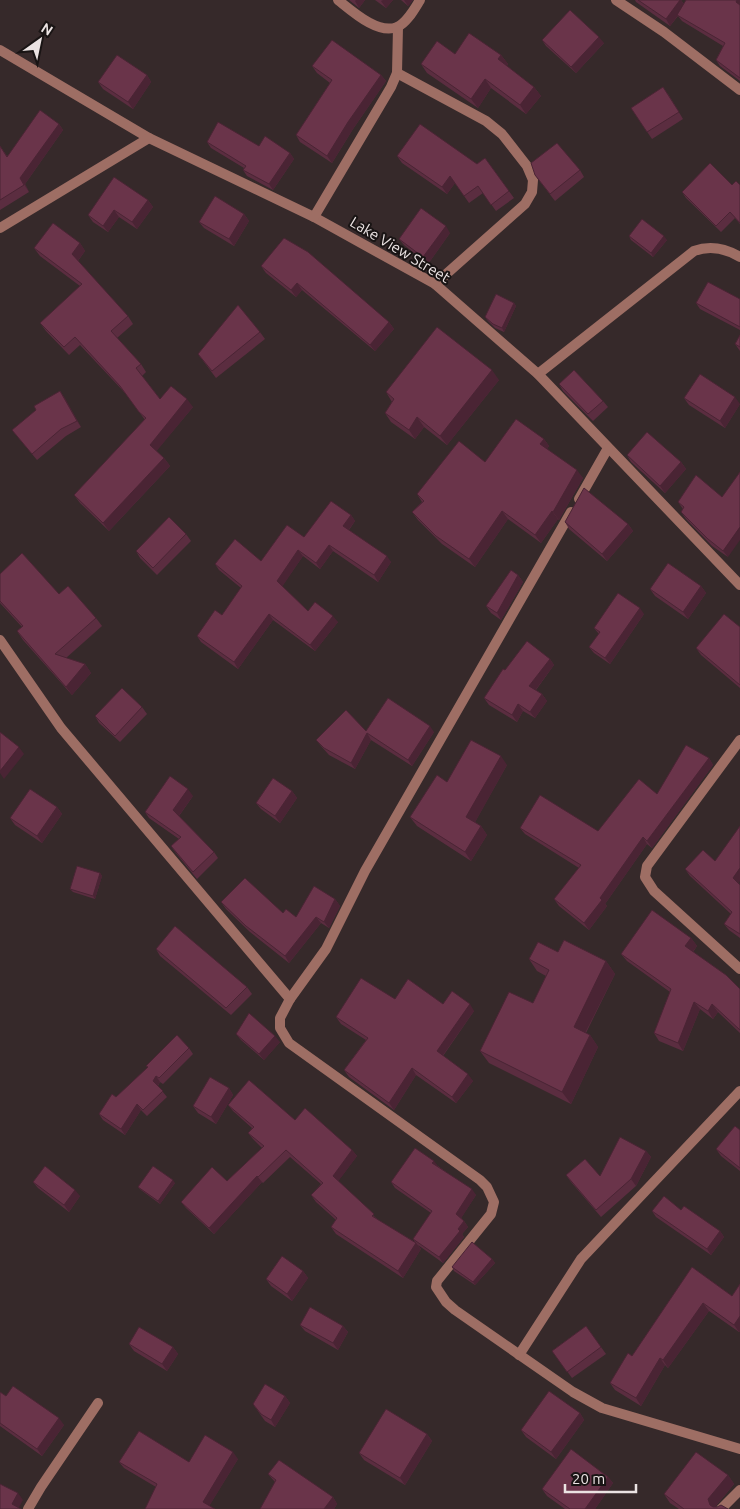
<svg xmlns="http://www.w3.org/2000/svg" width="740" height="1509" font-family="Ubuntu,sans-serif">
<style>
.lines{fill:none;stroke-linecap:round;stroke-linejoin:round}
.street{stroke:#9e6e64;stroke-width:10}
.wall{fill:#5b2d40}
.shaded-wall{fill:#4a2434}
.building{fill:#6a344a;stroke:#4a2434}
.labels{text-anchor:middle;stroke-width:4;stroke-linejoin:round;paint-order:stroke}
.street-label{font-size:15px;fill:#ebe3e3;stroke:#191414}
</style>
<rect width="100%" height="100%" fill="#36292a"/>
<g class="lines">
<g class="street">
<path d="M338,0C352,11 378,35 397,27C407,23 415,8 420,0"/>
<polyline points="616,0 664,32 740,90"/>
<polyline points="0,50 149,138 314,217 435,284 538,374 740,585"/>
<polyline points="397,73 486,121 502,134 527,166 533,180 532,192 525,204 435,284"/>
<polyline points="314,217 391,87 397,73 398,27"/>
<polyline points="0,228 149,138"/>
<path d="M538,374L694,251C710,245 725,248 740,257"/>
<polyline points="579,499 608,448"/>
<polyline points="571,512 365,871 326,949 290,999 280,1018 280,1028 289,1043 480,1180 487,1187 494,1202 491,1214 437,1281 436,1287 446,1302 455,1310 573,1392 602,1408 740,1449"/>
<polyline points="0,640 61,728 290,999"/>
<polyline points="740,740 647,866 645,877 654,891 740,969"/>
<polyline points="519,1355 581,1259 740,1091"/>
<polyline points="28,1509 41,1487 98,1403"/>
<polyline points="721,1509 740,1490"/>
</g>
</g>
<g class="wall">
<polygon points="349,0 365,0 359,8"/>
<polygon points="375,0 393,0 386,8"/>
<polygon points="401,0 413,0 408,6"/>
<polygon points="635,0 681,0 684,4 740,0 740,81 720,66 716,60 723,46 682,21 678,16 670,26 636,2"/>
<polygon points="542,40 604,43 576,73 546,46"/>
<polygon points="455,54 501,55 508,64 507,66 534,87 541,96 526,114 491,88 478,108 427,73 421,64"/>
<polygon points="312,66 381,75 386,81 353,129 332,163 300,142 296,135 330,83 317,73"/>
<polygon points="147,75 151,82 133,109 103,89 98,82"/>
<polygon points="668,94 683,119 652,139 631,108"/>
<polygon points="59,124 63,130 25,184 29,192 0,210 0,146 7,156"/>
<polygon points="207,142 259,146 290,153 294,159 273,190 247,176 243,170 244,168 211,148"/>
<polygon points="397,156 477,164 485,158 514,198 496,211 483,193 469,203 455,183 447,194 402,163"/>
<polygon points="580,170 584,177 555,201 535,175"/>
<polygon points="732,185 740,185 740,224 735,218 721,232 686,198 682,192"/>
<polygon points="148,200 153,207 137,229 119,217 108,232 93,222 88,215"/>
<polygon points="244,214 249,221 234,246 204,228 199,222"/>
<polygon points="450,233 428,264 404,245 399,239"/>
<polygon points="629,236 667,240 653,257 631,240"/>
<polygon points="80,243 85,251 78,261 128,316 133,324 117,338 141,364 146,372 142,376 160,399 193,407 156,451 164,458 170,466 109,531 80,503 74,495 145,420 126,394 80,345 69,355 46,331 40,323 80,286 40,256 34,248"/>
<polygon points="261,266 389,322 394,329 375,351 302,290 296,297 266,273"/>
<polygon points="740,299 740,330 700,309 696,303"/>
<polygon points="514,303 516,306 504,332 495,328 488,321 485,317"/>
<polygon points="260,332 265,339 216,378 198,354"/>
<polygon points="740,335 740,351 735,344"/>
<polygon points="499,380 447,445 424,427 415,439 391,422 385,413 392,402 386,392"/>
<polygon points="559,384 603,401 608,407 593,421 563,391"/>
<polygon points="60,391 81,427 66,436 37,460 12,430"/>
<polygon points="684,398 740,404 725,428 689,405"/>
<polygon points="544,439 549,446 547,449 583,478 559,520 558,519 541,543 508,519 475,567 442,544 418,520 412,512 422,502 417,494 485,462"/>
<polygon points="627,455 681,462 686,469 665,493 631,462"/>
<polygon points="696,475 728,557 712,546 686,519 681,512 683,509 678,502"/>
<polygon points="351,515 355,521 349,530 391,562 378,582 333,551 320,569 303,556 282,586 308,611 338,622 315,651 273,620 238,669 201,642 197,636 222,615 241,588 219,570 215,564 261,561 304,537"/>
<polygon points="565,522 628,524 633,531 607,561 569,529"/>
<polygon points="186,534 191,541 157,575 140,558 136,551"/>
<polygon points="0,574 59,594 96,618 102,626 66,658 85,664 91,673 72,695 23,640 17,631 22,627 0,603"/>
<polygon points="518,575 523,582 501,620 491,613 486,606"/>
<polygon points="701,586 706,593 688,619 655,596 650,589"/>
<polygon points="644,614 610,664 594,653 589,647 599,634 594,628"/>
<polygon points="740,627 740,688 701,655 696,648"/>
<polygon points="550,659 554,665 536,690 542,694 547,701 535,718 523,711 517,722 489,705 484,698 505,670"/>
<polygon points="142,707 147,714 120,742 99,723 95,716"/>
<polygon points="366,731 434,732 412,766 371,740 355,769 329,755 321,746 316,740"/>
<polygon points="709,758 713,765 652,848 647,844 605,904 607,906 589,930 559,906 554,899 579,868 525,834 520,828 598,831 657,794"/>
<polygon points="507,765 475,822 481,826 487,835 471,861 417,826 410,817 447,782"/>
<polygon points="292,791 297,798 280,823 261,809 256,803"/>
<polygon points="193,796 179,816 214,852 218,858 197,879 176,853 171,846 179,839 149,818 145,812"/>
<polygon points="57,807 62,814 42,843 15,825 10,818"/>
<polygon points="685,869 739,883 740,885 740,938 729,930 724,924 731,914 690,876"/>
<polygon points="100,873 102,876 95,899 73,892 70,889"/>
<polygon points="335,899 340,906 329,928 321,923 289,963 250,932 226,909 221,902 283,913 296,917"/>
<polygon points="691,938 697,946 693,952 740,989 740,1033 718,1012 713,1019 700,1009 683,1051 659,1041 654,1033 670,992 627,961 621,954"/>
<polygon points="156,949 247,987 252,994 231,1015 160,956"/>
<polygon points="558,952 606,961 615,974 586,1033 590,1035 598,1047 571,1104 489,1063 480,1051 533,1003 546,976 537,971 529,959"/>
<polygon points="395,999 443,1004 474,1011 443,1056 473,1081 456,1103 416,1075 394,1110 349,1077 344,1070 366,1040 341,1024 336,1017"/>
<polygon points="236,1034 280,1042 264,1060 241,1040"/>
<polygon points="189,1048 193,1054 163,1084 160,1082 158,1086 167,1097 147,1116 141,1110 125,1135 103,1120 99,1114 116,1097"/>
<polygon points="229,1088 233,1095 216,1124 198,1113 193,1106"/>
<polygon points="228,1105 295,1120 352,1150 357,1156 338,1181 378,1220 415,1242 413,1239 431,1213 395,1188 391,1182 438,1166 476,1195 461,1218 464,1221 468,1227 462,1234 464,1237 443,1263 418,1245 421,1249 403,1278 336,1234 331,1227 336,1220 316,1202 311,1195 321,1184 290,1157 263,1183 262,1182 214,1234 186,1208 181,1202 227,1181 262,1148 253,1139 248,1133 252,1128 233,1111"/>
<polygon points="740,1130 740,1171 721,1156 716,1149"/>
<polygon points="646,1151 651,1157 636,1186 601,1217 571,1182 566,1175 600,1176"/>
<polygon points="33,1182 80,1196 69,1212 38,1188"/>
<polygon points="175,1183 160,1204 141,1190 138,1187"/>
<polygon points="652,1211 720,1231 724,1237 711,1255 656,1217"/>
<polygon points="492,1259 495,1263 475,1285 454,1271 452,1267"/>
<polygon points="692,1267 732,1296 740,1284 740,1331 739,1332 709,1311 668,1368 665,1365 641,1406 615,1390 610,1383 632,1356"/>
<polygon points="303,1271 308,1278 292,1301 271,1286 266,1279"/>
<polygon points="300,1325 343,1326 348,1332 338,1350 305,1331"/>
<polygon points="586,1326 606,1354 572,1378 552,1351"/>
<polygon points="129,1344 173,1347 178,1354 167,1371 134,1351"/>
<polygon points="0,1392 6,1396 64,1425 42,1456 0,1426"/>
<polygon points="285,1396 290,1403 275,1427 265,1421 253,1404"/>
<polygon points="580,1413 584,1420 556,1459 526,1437 521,1430"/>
<polygon points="427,1434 432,1441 405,1485 364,1460 359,1453"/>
<polygon points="238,1459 209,1506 156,1487 124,1468 119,1462 189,1462"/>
<polygon points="268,1474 333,1497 337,1504 334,1509 260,1509 275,1482"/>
<polygon points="728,1475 734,1484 715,1507 728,1509 679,1509 670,1503 664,1494"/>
<polygon points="608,1477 613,1483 595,1509 565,1509 547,1496 542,1489"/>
</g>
<g class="shaded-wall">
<polygon points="356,0 365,0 359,8 355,1"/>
<polygon points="383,0 393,0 386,8 381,1"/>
<polygon points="404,0 413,0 408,6"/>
<polygon points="680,0 681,0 685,6 670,26 666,19"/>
<polygon points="737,0 740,0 740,9 736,2"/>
<polygon points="599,37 604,43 576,73 571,67"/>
<polygon points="501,55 508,64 505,69 498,59"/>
<polygon points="147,75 151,82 133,109 128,102"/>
<polygon points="381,75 386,81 353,129 332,163 327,156 348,122"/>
<polygon points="485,79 491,88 478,108 471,99"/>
<polygon points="534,87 541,96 526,114 520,105"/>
<polygon points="59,124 63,130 25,184 29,192 20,178"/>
<polygon points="290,153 294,159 273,190 269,184"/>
<polygon points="450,176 455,183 447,194 442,187"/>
<polygon points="148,200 153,207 137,229 132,222"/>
<polygon points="114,210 119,217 108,232 103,226"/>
<polygon points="244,214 249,221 234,246 229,239"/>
<polygon points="446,226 450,233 428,264 423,257"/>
<polygon points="664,236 667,240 653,257 651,253"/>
<polygon points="80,243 85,251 77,262 72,254"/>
<polygon points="297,283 302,290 296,297 291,290"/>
<polygon points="514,303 516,306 504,332 502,328"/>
<polygon points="389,322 394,329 375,351 370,345"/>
<polygon points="492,370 499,380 447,445 440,436"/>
<polygon points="60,391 65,398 81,427 77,421"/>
<polygon points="735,397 740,404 725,428 720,421"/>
<polygon points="187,399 193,407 155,453 150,445"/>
<polygon points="417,417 424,427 415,439 409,430"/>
<polygon points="544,439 549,446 545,452 540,444"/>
<polygon points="164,458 170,466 109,531 103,523"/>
<polygon points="681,462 686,469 665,493 660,486"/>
<polygon points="577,470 583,478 559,520 553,512"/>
<polygon points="502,511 508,519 475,567 469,559"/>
<polygon points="552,511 558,519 541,543 535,535"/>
<polygon points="351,515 355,521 347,532 343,526"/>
<polygon points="628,524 633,531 607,561 602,554"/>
<polygon points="740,527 740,540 728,557 723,551"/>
<polygon points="329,545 333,551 320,569 316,563"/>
<polygon points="298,550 303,556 282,587 277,581"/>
<polygon points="387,556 391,562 378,582 374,575"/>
<polygon points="518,575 523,582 501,620 497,613"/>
<polygon points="701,586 706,593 688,619 683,612"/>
<polygon points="640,608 644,614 610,664 605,658"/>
<polygon points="269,614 273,620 238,669 234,662"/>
<polygon points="333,616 338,622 315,651 310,645"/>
<polygon points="550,659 554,665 534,692 529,686"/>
<polygon points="85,664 91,673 72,695 66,687"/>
<polygon points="542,694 547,701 535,718 530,712"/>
<polygon points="518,704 523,711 517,722 512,715"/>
<polygon points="430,726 434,732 412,766 408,760"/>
<polygon points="367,733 371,740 355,769 351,763"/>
<polygon points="19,747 24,754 4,779 0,773 0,771"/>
<polygon points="501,756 507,765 473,826 466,817"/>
<polygon points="709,758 713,765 652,848 647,841"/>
<polygon points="188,789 193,796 178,817 173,810"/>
<polygon points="292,791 297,798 280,823 275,816"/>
<polygon points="57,807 62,814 42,843 37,836"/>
<polygon points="481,826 487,835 471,861 465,852"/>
<polygon points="643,837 647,844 605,904 607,906 589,930 584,923 600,898"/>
<polygon points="740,868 740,881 738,885 733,878"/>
<polygon points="100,873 102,876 95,899 93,896"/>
<polygon points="335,899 340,906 329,928 324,922"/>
<polygon points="316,917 321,923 289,963 285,956"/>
<polygon points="691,938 697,946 691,954 685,946"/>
<polygon points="606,961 615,974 582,1039 574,1027"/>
<polygon points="694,1002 700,1009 683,1051 678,1043"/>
<polygon points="470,1004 474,1011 441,1058 437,1051"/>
<polygon points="712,1004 718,1012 713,1019 708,1011"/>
<polygon points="590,1035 598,1047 571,1104 562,1092"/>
<polygon points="275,1036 280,1042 264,1060 259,1054"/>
<polygon points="412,1068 416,1075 394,1110 389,1103"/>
<polygon points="468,1074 473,1081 456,1103 452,1097"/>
<polygon points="156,1076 160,1082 157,1087 153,1081"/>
<polygon points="229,1088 233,1095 216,1124 211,1117"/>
<polygon points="137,1104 141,1110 125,1135 121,1129"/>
<polygon points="352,1150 357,1156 337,1183 333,1176"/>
<polygon points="646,1151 651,1157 636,1186 631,1179"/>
<polygon points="434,1161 438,1166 436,1169 432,1163"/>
<polygon points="257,1176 262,1182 214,1234 209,1228"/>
<polygon points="173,1180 175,1183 160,1204 158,1201"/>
<polygon points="472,1189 476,1195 460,1220 456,1214"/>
<polygon points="75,1190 80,1196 69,1212 64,1205"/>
<polygon points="464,1221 468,1227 462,1234 464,1237 443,1263 439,1257"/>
<polygon points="720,1231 724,1237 711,1255 707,1249"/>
<polygon points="416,1243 421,1249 403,1278 398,1271"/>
<polygon points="492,1259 495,1263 475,1285 473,1282"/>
<polygon points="303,1271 308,1278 292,1301 287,1294"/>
<polygon points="703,1303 709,1311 668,1368 663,1360"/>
<polygon points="740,1316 740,1331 739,1332 734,1325"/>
<polygon points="343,1326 348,1332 338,1350 333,1343"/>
<polygon points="173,1347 178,1354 167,1371 162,1364"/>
<polygon points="660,1358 665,1365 641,1406 636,1398"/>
<polygon points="285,1396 290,1403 275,1427 271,1420"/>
<polygon points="580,1413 584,1420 556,1459 551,1452"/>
<polygon points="59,1418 64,1425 42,1456 37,1449"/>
<polygon points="427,1434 432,1441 405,1485 400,1478"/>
<polygon points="233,1452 238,1459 208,1508 203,1502"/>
<polygon points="728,1475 734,1484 714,1508 710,1505 708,1499"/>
<polygon points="608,1477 613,1483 595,1509 585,1509"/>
<polygon points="18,1493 23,1500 18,1509 12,1504"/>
<polygon points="333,1497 337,1504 334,1509 324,1509"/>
</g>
<g class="building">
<polygon points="638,0 680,0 666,19"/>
<polygon points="686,0 737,0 736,2 740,5 740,78 716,60 725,43 677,15"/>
<polygon points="570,10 599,37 571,67 542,40"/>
<polygon points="469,33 501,55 498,59 534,87 520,105 485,79 471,99 421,64 437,41 455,54"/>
<polygon points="332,40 381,75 348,122 327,156 296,135 332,80 312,66"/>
<polygon points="117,55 147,75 128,102 98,82"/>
<polygon points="663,87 679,112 647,132 631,108"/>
<polygon points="40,110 59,124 20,178 24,185 0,200 0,146 7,157"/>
<polygon points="218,122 259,146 265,136 290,153 269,184 243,170 246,166 207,142"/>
<polygon points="420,124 477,164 485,158 509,191 491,205 478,186 464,196 450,176 442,187 397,156"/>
<polygon points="557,143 580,170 550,194 535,175 531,163"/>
<polygon points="710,163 732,185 736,181 740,185 740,223 730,212 716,226 682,192"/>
<polygon points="114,177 148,200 132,222 114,210 103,226 88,215"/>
<polygon points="215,196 244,214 229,239 199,222"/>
<polygon points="421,208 446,226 423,257 399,239"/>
<polygon points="642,219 664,236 651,253 629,236"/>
<polygon points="53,223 80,243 72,254 128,316 111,331 141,364 136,368 160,399 171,386 187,399 150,445 164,458 103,523 74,495 146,418 139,412 120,386 75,337 64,347 40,323 82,284 34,248"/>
<polygon points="284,238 308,252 389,322 370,345 297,283 291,290 261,266"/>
<polygon points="708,282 740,299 740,327 696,303"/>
<polygon points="496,294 514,303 502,328 493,324 485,317"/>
<polygon points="238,305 260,332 212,371 198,354"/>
<polygon points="437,327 492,370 440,436 417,417 409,430 385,413 394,399 386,392"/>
<polygon points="740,335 740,347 735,344"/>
<polygon points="574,370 603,401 588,414 559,384"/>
<polygon points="700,374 735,397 720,421 684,398"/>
<polygon points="60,391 77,421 61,429 32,454 12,430 36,410 34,406"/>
<polygon points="516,419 544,439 540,444 577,470 553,512 552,511 535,535 502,511 469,559 436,536 412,512 424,501 417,494 459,441 485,462"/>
<polygon points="647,432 681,462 660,486 627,455"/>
<polygon points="740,472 740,527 723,551 708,539 681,512 684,507 678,502 696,475 722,497"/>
<polygon points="584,488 628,524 602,554 565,522"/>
<polygon points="331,501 351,515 343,526 387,556 374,575 329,545 316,563 298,550 277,581 308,611 315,602 333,616 310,645 269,614 234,662 197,636 215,610 222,615 242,586 215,564 235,539 261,561 287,525 304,537"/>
<polygon points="169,517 186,534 153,568 136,551"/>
<polygon points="22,553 59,594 68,586 96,618 55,654 85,664 66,687 17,631 23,626 0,601 0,574"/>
<polygon points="668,563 701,586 683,612 650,589"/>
<polygon points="511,570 518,575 497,613 486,606"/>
<polygon points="618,593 640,608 605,658 589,647 600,632 594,628"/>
<polygon points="724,614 740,627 740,685 696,648"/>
<polygon points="527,641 550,659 529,686 542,694 530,712 518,704 512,715 484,698 503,669 505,670"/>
<polygon points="122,688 142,707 115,736 95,716"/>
<polygon points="388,698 430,726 408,760 367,733 351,763 324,748 316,740 346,710 366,731"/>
<polygon points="0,732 19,747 0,771"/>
<polygon points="471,740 501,756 466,817 481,826 465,852 410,817 437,775 447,782"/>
<polygon points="686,745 709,758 647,841 643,837 600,898 602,900 584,923 554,899 581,865 520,828 540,795 598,831 639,779 657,794"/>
<polygon points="170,776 188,789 173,810 214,852 193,872 171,846 181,837 145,812"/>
<polygon points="273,778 292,791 275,816 256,803"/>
<polygon points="30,789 57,807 37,836 10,818"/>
<polygon points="740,826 740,868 733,878 740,885 740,934 724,924 732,912 685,869 703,850 715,861"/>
<polygon points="77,866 100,873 93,896 70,889"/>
<polygon points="245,878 283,913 286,909 296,917 314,886 335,899 324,922 316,917 285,956 246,926 221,902"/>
<polygon points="652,910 691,938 685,946 726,975 740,989 740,1030 712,1004 708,1011 694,1002 678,1043 654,1033 671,989 621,954"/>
<polygon points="175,926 247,987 226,1008 156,949"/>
<polygon points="564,940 606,961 574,1027 590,1035 562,1092 480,1051 509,992 533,1003 549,970 529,959 538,942 558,952"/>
<polygon points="361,978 395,999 408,979 443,1004 452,991 470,1004 437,1051 468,1074 452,1097 412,1068 389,1103 344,1070 368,1038 336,1017"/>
<polygon points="249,1013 275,1036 259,1054 236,1034"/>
<polygon points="177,1035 189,1048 159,1078 156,1076 153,1081 163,1091 143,1110 137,1104 121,1129 99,1114 112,1094 116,1097 148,1067 146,1066"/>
<polygon points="210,1077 229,1088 211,1117 193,1106"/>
<polygon points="249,1080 295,1120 305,1108 352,1150 333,1176 374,1214 372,1216 416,1243 398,1271 331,1227 337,1218 311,1195 323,1183 286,1150 258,1177 257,1176 209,1228 181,1202 212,1167 227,1181 264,1146 248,1133 254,1127 228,1105"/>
<polygon points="735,1126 740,1130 740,1168 716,1149"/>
<polygon points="620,1137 646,1151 631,1179 596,1210 566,1175 585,1159 600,1176"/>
<polygon points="415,1148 434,1161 432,1163 472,1189 456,1214 464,1221 458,1229 460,1231 439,1257 413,1239 432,1211 391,1182"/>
<polygon points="45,1166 75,1190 64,1205 33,1182"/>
<polygon points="153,1166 173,1180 158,1201 138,1187"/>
<polygon points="664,1196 681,1210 684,1206 720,1231 707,1249 652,1211"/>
<polygon points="472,1242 492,1259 473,1282 452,1267"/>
<polygon points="282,1256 303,1271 287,1294 266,1279"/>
<polygon points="692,1267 732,1296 740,1284 740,1316 734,1325 703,1303 663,1360 660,1358 636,1398 610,1383 628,1353 632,1356"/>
<polygon points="310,1307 343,1326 333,1343 300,1325"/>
<polygon points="586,1326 601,1347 567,1372 552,1351"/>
<polygon points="139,1327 173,1347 162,1364 129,1344"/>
<polygon points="265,1384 285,1396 271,1420 261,1414 253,1404"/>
<polygon points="13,1386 59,1418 37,1449 0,1423 0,1392 6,1396"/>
<polygon points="549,1391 580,1413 551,1452 521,1430"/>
<polygon points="386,1409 427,1434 400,1478 359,1453"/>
<polygon points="139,1431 189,1462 205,1435 233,1452 203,1502 215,1509 145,1509 157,1484 119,1462"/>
<polygon points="571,1449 608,1477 585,1509 570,1509 542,1489"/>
<polygon points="696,1452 728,1475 708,1499 710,1505 713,1507 717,1507 721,1505 728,1509 684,1509 664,1494"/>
<polygon points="279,1460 333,1497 324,1509 260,1509 276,1480 268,1474"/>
<polygon points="0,1484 18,1493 12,1504 21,1509 0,1509"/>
</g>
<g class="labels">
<g class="street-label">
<text transform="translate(400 250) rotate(31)" y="5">Lake View Street</text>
</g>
</g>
<g transform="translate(40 40) rotate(33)" stroke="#191414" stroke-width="4" paint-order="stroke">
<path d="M0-4L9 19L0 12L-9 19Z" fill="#ebe3e3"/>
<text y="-8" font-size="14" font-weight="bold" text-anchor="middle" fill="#ebe3e3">N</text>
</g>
<path d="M565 1484v8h71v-8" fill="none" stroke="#ebe3e3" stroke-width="2.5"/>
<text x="572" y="1484" font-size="15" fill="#ebe3e3" stroke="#191414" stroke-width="4" paint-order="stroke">20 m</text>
</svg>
